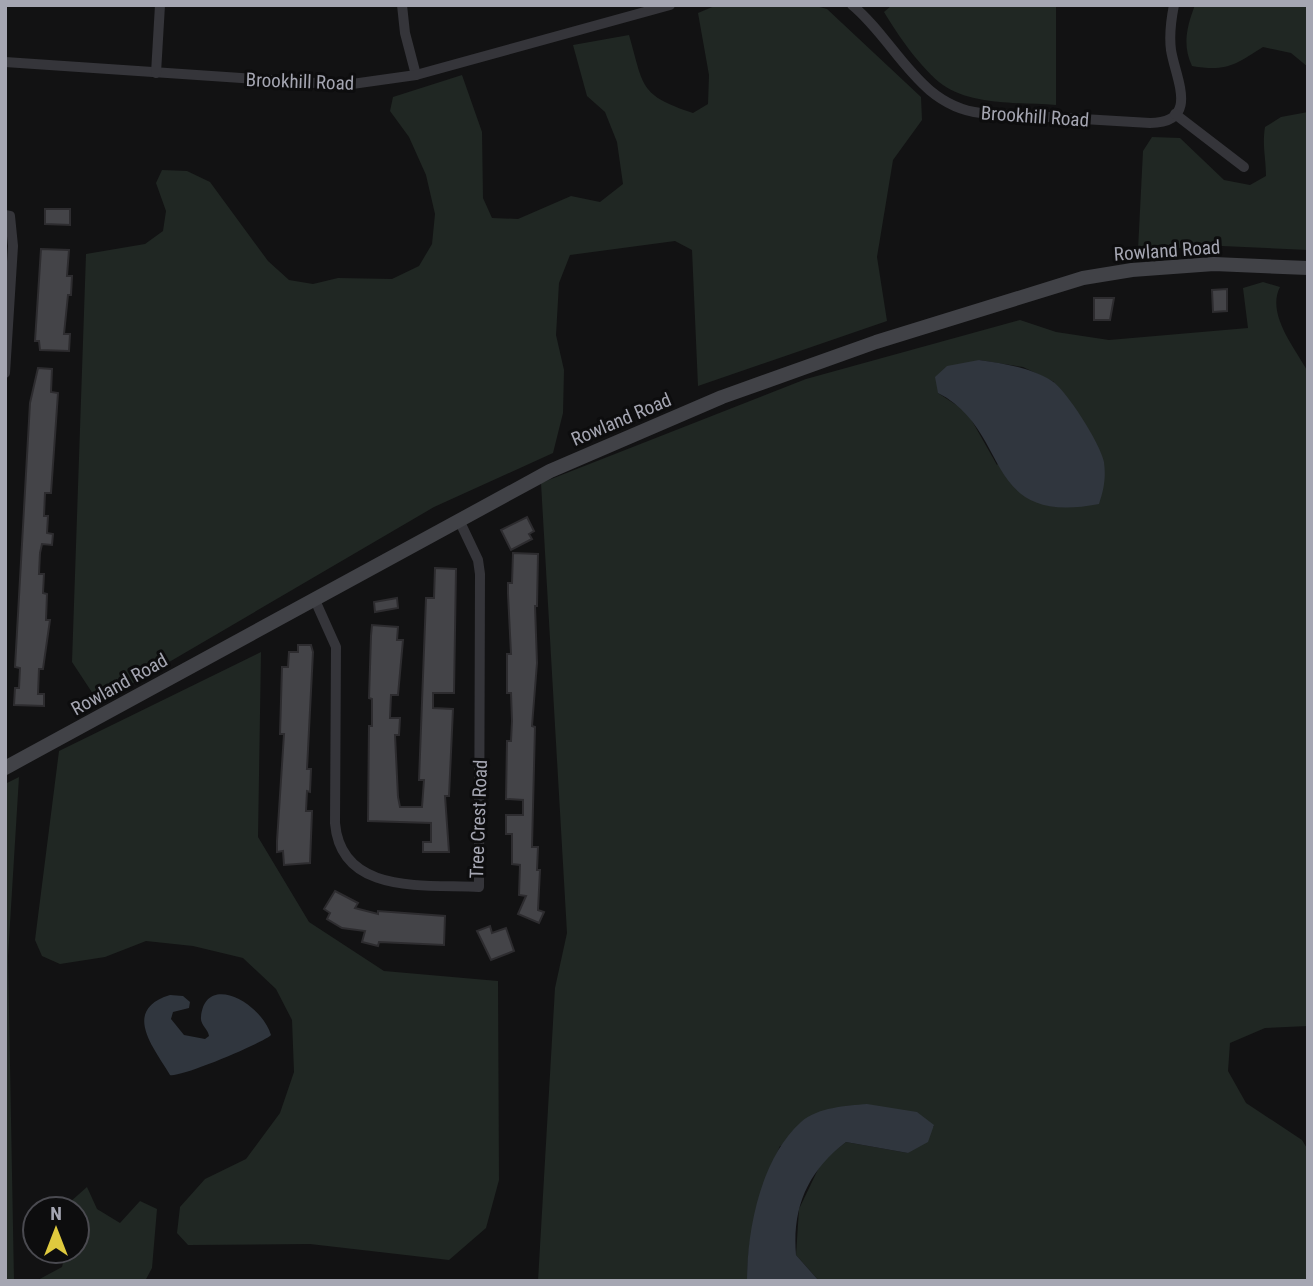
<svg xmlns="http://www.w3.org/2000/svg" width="1313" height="1286" font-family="'Roboto Condensed',sans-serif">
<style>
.green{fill:#202723;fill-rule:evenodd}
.water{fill:#30363e}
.building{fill:#444448;stroke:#2d2c2f;stroke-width:2}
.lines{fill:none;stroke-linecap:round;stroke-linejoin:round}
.street{stroke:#35353a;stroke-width:10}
.secondary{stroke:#414247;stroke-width:14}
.labels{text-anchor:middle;stroke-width:6;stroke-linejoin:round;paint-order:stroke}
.street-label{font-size:19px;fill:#a5a6b2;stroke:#0d0d0e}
</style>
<rect width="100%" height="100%" fill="#121213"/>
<g class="green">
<path d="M717,5H812L827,9L921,97L922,120L893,160L877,257L887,321L698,386L692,250L675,241L570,255L559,283L556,335L564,370L563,413L553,453L434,507L99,703L72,662L86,254L145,244L163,231L166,211L156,183L162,170L187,171L210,182L268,261L289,280L313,284L338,278L392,279L419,266L432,244L435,214L426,175L409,137L390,111L393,97L462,75L482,132L483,198L492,218L518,219L571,196L600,202L623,184L617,142L605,112L587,96L573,45L629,35C644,87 639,95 693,113L708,104L709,75L698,13Z"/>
<path d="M892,5H1056V105C1021,102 973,106 943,85C922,70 897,34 884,12Z"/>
<path d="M1195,5H1308V67L1291,53L1263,47C1235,65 1226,72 1192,66C1182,45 1187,26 1195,5Z"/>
<path d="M1308,112V250L1222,246L1138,250L1143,151L1152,137L1180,138L1224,180L1250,185L1266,176C1266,158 1262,146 1265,127L1281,117Z"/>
<path d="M1263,282L1280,287C1266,314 1295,348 1308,372V1026L1265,1028L1230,1043L1228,1071L1246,1103L1302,1140L1308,1150V1281H819L796,1255L799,1209L822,1161L846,1142L908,1153L934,1126L780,1146C761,1189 747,1234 747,1281H538L555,988L567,933L541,483L806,379L1020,320L1056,332L1109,340L1248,328L1243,288ZM979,360L1023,367L1054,382L997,465L967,412L938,393Z"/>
<polygon points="261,652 258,837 309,922 384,971 498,981 499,1180 486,1228 449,1260 310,1244 188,1245 177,1233 180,1207 205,1179 246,1159 280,1113 294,1072 292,1020 276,989 243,958 193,946 146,941 105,957 60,964 42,956 35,940 59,751"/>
<polygon points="19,777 8,956 14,1281 5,1281 5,784"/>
<polygon points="87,1187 97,1209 120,1223 140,1201 157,1209 152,1268 145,1281 36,1281 62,1267 66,1251 77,1251 77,1209 69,1209 69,1203"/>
</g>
<g class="water">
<path d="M979,360C1005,364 1029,367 1052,381C1067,391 1100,443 1104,462C1106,478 1104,489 1099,504C980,527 1013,431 938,393L935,377L947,366Z"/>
<path d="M170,995L183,996L190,1002L189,1008L173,1012L171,1019L184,1035L205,1039L209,1036C208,1029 200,1025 201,1017C205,972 261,1002 271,1035C265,1042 180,1078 170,1075C154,1048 121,1010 170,995Z"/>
<path d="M867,1104L917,1112L934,1125L928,1142L908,1153L846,1142C808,1171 792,1207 796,1255L819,1281H747C747,1229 761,1158 801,1122C818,1107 846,1106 867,1104Z"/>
</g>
<g class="building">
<polygon points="45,209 70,209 70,225 45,224"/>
<polygon points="41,249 69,250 67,276 72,276 71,295 68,295 64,334 70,334 69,351 40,350 39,341 35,341"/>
<polygon points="1227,289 1227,311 1213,312 1212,290"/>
<polygon points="1094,298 1114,298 1110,320 1094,320"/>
<polygon points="38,368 52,369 51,392 58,393 51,493 45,493 44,516 48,516 47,533 53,534 52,545 42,544 40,553 39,574 44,574 43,593 47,594 46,620 50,620 43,669 39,669 38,694 44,694 44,706 14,705 15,688 19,688 20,668 15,667 30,403"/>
<polygon points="527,517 534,531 529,534 532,539 511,550 501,530"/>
<polygon points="513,553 538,554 537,606 535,606 537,663 532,726 535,727 532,847 538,847 537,870 540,870 538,910 544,912 539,923 518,914 526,896 519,895 520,865 512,864 512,834 506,834 506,815 523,815 523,800 506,799 507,741 511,741 512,721 511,693 507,693 507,654 511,654 508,594 508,583 512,583"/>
<polygon points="435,568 456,569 454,693 433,693 433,708 453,709 449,796 445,796 449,852 423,852 423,842 431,842 431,823 368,821 369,726 372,726 372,699 369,698 371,636 372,625 398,627 397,640 403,640 398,695 391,695 390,718 400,718 399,735 395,735 398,797 400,807 422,807 424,780 419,780 426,598 434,598"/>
<polygon points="397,598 398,608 375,612 374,602"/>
<polygon points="298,645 311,645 313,652 307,769 311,769 310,792 307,791 306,811 312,811 310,863 284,865 283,851 277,852 277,841 284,734 280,734 282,667 288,667 289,652 298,652"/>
<polygon points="335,891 358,903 355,908 378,914 378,911 445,916 444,945 379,942 378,946 362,942 365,931 342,928 327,919 330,913 324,909"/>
<polygon points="490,926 492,933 506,928 514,951 491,960 477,931"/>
</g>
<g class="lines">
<g class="street">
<polyline points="402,5 405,33 416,75"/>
<path d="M852,5C896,41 918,106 981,113L1150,123C1201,123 1175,77 1171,50C1169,35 1171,20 1174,5"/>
<polyline points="5,62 345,85 416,75 670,5"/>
<polyline points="156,73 160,5"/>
<polyline points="1175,114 1244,167"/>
<polyline points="5,215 10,216 13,246 5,373"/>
<path d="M314,598L336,647L335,823C341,896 426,884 479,887L480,574L478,560L459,520"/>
</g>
<polyline class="secondary" points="5,768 550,471 722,397 876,342 1083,278 1132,270 1214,264 1308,268"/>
</g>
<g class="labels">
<g class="street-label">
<text transform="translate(300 81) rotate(2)" y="7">Brookhill Road</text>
<text transform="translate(1035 116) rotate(4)" y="7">Brookhill Road</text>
<text transform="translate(1167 250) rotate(-4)" y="7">Rowland Road</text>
<text transform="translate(621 419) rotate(-23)" y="7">Rowland Road</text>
<text transform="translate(119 684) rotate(-29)" y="7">Rowland Road</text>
<text transform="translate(478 819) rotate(-88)" y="7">Tree Crest Road</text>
</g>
</g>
<rect width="1313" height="1286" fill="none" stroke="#a5a6b2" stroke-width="14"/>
<g transform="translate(56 1230)"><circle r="33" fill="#0d0d0e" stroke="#4a4a50" stroke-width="2"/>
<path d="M0-5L12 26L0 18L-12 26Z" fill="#dfca3e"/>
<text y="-10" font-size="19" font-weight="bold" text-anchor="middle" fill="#a5a6b2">N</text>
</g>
</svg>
